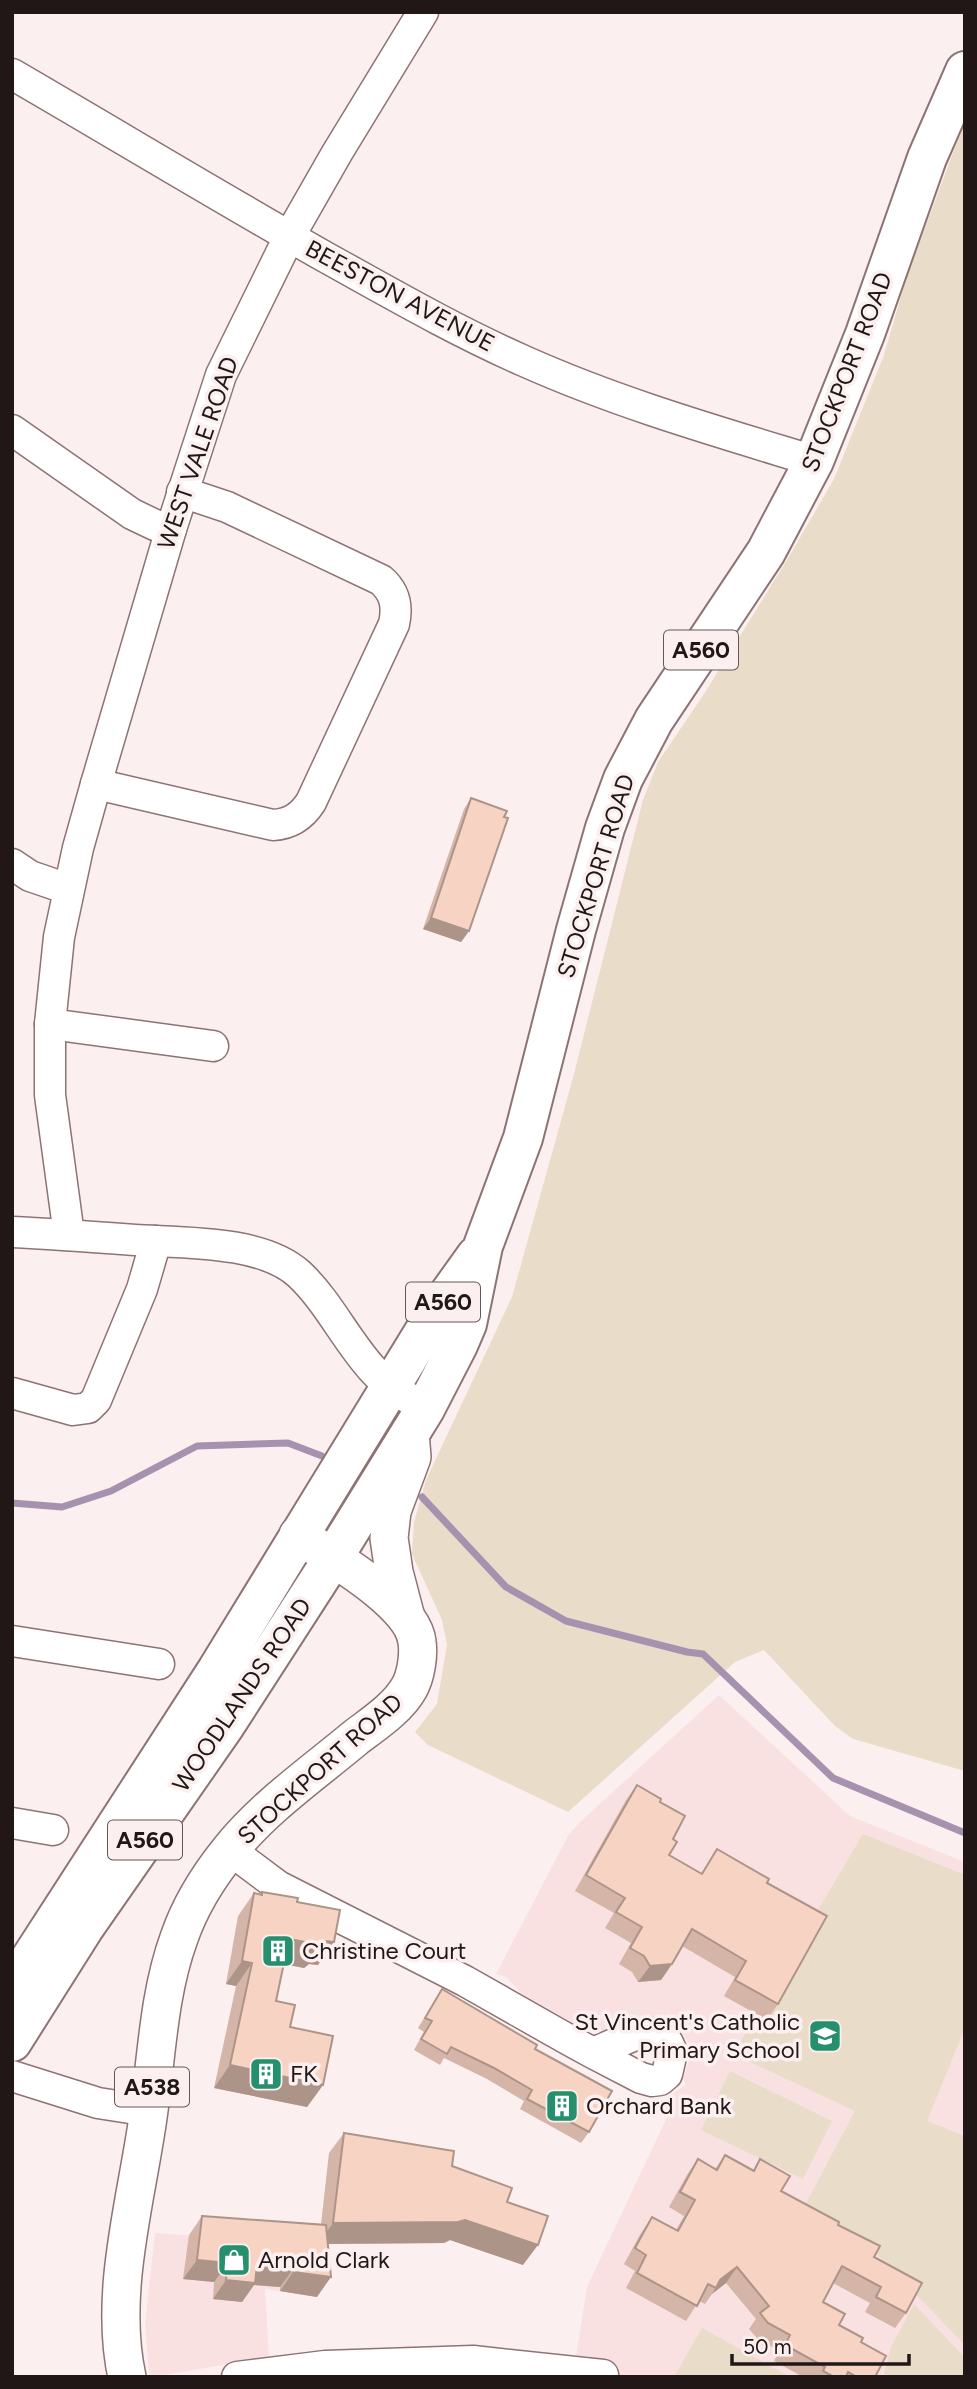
<svg xmlns="http://www.w3.org/2000/svg" width="977" height="2389" font-family="Figtree,sans-serif">
<style>
.built{fill:#f9e1e2}
.green{fill:#e9dcc9}
.lines{fill:none;stroke-linecap:round;stroke-linejoin:round}
.stream{stroke:#a692ae;stroke-width:7}
.minor-casing{stroke:#8e7374;stroke-width:33}
.major-casing{stroke:#8e7374;stroke-width:40}
.highway-casing{stroke:#8e7374;stroke-width:42}
.minor{stroke:#fff;stroke-width:30}
.major{stroke:#fff;stroke-width:37}
.highway{stroke:#fff;stroke-width:38}
.wall{fill:#d4b5a8}
.shaded-wall{fill:#ad9488}
.building{fill:#f7d3c3;stroke:#ad9488;stroke-width:2}
.labels{text-anchor:middle;stroke-width:7;stroke-linejoin:round;paint-order:stroke}
.shield{fill:#fcefef;stroke:#635858;stroke-width:2}
.shield-label{font-size:23px;font-weight:bold;fill:#211717}
.street-label{font-size:24px;fill:#211717;stroke:#fcefef}
.poi-label{font-size:24px;fill:#211717;stroke:#fcefef;text-anchor:start}
</style>
<rect width="100%" height="100%" fill="#fcefef"/>
<g class="built">
<polygon points="719,1695 850,1816 965,1862 965,2377 589,2377 588,2356 576,2356 587,2287 668,2115 662,2111 669,2096 686,2085 683,2078 689,2060 689,2045 679,2026 671,2020 647,2016 607,2030 588,2031 521,1993 506,1977 496,1974 568,1836 580,1822"/>
<polygon points="155,2233 312,2244 317,2297 265,2289 269,2357 153,2377 149,2373 145,2324"/>
</g>
<g class="green">
<polygon points="965,121 965,1771 853,1739 835,1726 764,1650 735,1662 568,1812 428,1745 415,1732 437,1704 447,1645 442,1620 412,1554 414,1522 426,1480 512,1297 574,1074 643,800 658,762 704,694 787,560 834,479 884,355 907,276"/>
<polygon points="863,1834 965,1875 965,2028 927,2121 965,2136 965,2345 871,2248 802,2211 855,2111 733,2054"/>
<polygon points="730,2071 832,2121 803,2179 701,2130"/>
<polygon points="914,2304 965,2358 965,2377 883,2377 891,2347"/>
<polygon points="702,2328 790,2377 674,2377"/>
</g>
<g class="lines">
<g class="stream">
<polyline points="422,1497 506,1587 566,1621 687,1652 703,1654 833,1778 965,1833"/>
<polyline points="12,1503 62,1507 111,1491 197,1446 288,1443 322,1456"/>
</g>
<defs>
<g id="minor">
<path d="M12,74C117,135 221,198 327,258C392,294 456,331 524,361C618,403 716,431 814,461"/>
<polyline points="12,430 132,514 155,525 171,529"/>
<path d="M96,784L273,825C291,824 302,816 311,802L394,624C398,606 395,592 381,580L227,507L182,492"/>
<polyline points="12,864 30,876 68,889"/>
<polyline points="50,1024 213,1046"/>
<path d="M12,1232C53,1234 94,1237 135,1240C182,1243 262,1240 299,1274C329,1302 346,1341 374,1371C388,1386 407,1397 425,1409"/>
<polyline points="69,1235 50,1095 50,1024 59,937 78,848 96,784 171,529 221,375 289,237 337,153 423,12"/>
<polyline points="12,1393 73,1410 88,1408 96,1400 142,1289 156,1241"/>
<polyline points="12,1641 159,1664"/>
<polyline points="12,1823 53,1830"/>
<polyline points="230,1850 278,1886 465,1981 569,2040 593,2053 641,2078 652,2081 660,2080 667,2074 672,2052 668,2043 651,2033 637,2034 593,2053"/>
<polyline points="12,2076 98,2103 149,2111"/>
<polyline points="237,2377 325,2366 473,2361 603,2375"/>
</g>
<g id="major">
<polyline points="405,1614 394,1572 389,1538 392,1511 412,1457 410,1433"/>
<path d="M127,2377C108,2291 138,2195 149,2110C157,2052 159,1993 179,1938C190,1906 208,1877 229,1851C264,1807 312,1774 355,1738C373,1724 397,1709 409,1688C416,1676 419,1655 417,1642C413,1603 330,1556 298,1535"/>
</g>
<g id="highway">
<polyline points="12,1987 217,1670 438,1309 476,1256"/>
<polyline points="12,2042 84,1928 224,1727 333,1558 425,1409 458,1345 467,1324 483,1246 523,1138 576,930 605,828 623,779 654,720 766,552 814,461 865,334 927,158 965,71"/>
</g>
</defs>
<use href="#minor" class="minor-casing"/>
<use href="#major" class="major-casing"/>
<use href="#highway" class="highway-casing"/>
<use href="#minor" class="minor"/>
<use href="#major" class="major"/>
<use href="#highway" class="highway"/>
</g>
<g class="wall">
<polygon points="471,798 469,931 461,942 423,929 464,809"/>
<polygon points="637,1785 660,1802 673,1839 669,1855 701,1874 717,1849 767,1883 778,2004 767,2020 724,1996 735,1977 682,1946 672,1964 661,1980 638,1982 632,1972 619,1964 631,1943 605,1928 614,1913 575,1891 626,1800"/>
<polygon points="262,1892 297,1902 318,1965 309,1964 304,1968 284,1964 276,2001 323,2085 307,2107 214,2088 236,1986 226,1984 238,1916 254,1893 261,1894"/>
<polygon points="442,1989 535,2049 589,2132 581,2143 520,2109 524,2101 487,2079 444,2058 440,2065 414,2050 424,2032 418,2028"/>
<polygon points="344,2133 507,2202 523,2265 450,2240 444,2243 328,2244 317,2297 280,2291 280,2287 254,2285 242,2302 213,2299 214,2282 183,2279 189,2235 202,2216 321,2224 329,2153"/>
<polygon points="725,2155 753,2170 760,2159 781,2191 838,2225 874,2257 906,2313 895,2328 865,2312 870,2303 833,2283 823,2302 839,2325 861,2342 875,2377 803,2377 774,2361 779,2351 757,2338 749,2329 756,2319 726,2283 712,2294 705,2304 699,2301 686,2321 626,2288 635,2271 624,2264 641,2233 652,2217 676,2230 684,2216 669,2207 687,2175 698,2159 715,2169"/>
</g>
<g class="shaded-wall">
<polygon points="431,918 469,931 461,942 423,929"/>
<polygon points="289,1939 325,1941 334,1942 318,1965 309,1964 304,1968 273,1962"/>
<polygon points="242,1961 252,1963 236,1986 226,1984"/>
<polygon points="672,1964 661,1980 638,1982 650,1966"/>
<polygon points="230,2065 323,2085 307,2107 214,2088"/>
<polygon points="465,2220 538,2245 523,2265 450,2240 444,2243 318,2244 333,2223"/>
<polygon points="197,2260 228,2263 214,2282 183,2279"/>
<polygon points="257,2265 294,2268 280,2287 254,2285 242,2302 213,2299 226,2280"/>
<polygon points="737,2267 726,2283 712,2294 720,2280"/>
<polygon points="293,2272 331,2277 317,2297 280,2291"/>
</g>
<g class="building">
<polygon points="471,798 507,811 504,817 508,818 469,931 431,918"/>
<polygon points="637,1785 661,1799 660,1802 685,1816 673,1839 677,1842 669,1855 702,1874 717,1849 769,1879 767,1883 827,1916 778,2004 735,1980 746,1961 692,1929 672,1964 650,1966 644,1956 630,1948 642,1927 616,1912 625,1898 586,1875"/>
<polygon points="262,1892 298,1898 297,1902 340,1910 334,1942 325,1941 320,1945 289,1939 276,2001 295,2005 290,2027 333,2036 323,2085 230,2065 252,1963 242,1961 254,1893 262,1895"/>
<polygon points="442,1989 537,2045 535,2049 612,2091 589,2132 527,2099 532,2090 494,2068 451,2047 447,2054 421,2039 432,2021 425,2018"/>
<polygon points="344,2133 454,2151 452,2166 512,2188 507,2202 548,2216 538,2245 465,2220 458,2222 333,2223"/>
<polygon points="725,2155 754,2171 760,2159 790,2176 781,2191 839,2222 838,2225 880,2246 874,2257 922,2283 906,2313 876,2297 881,2287 842,2266 823,2302 845,2314 839,2325 863,2338 861,2342 886,2356 875,2377 857,2377 848,2372 846,2377 834,2377 823,2371 825,2367 785,2345 790,2335 768,2323 760,2313 769,2306 737,2267 720,2280 716,2288 708,2284 697,2306 637,2273 646,2255 635,2248 652,2217 678,2231 695,2200 680,2192 698,2159 717,2170"/>
<polygon points="202,2216 326,2225 331,2277 293,2272 294,2268 257,2265 255,2283 226,2280 228,2263 197,2260"/>
</g>
<defs>
<symbol id="building-square" viewBox="-11 -11 22 22"><rect x="-9" y="-9" width="18" height="18" rx="4" fill="#268f6d" stroke="#fcefef"/><path d="M-4-6H4V6H1V3H-1V6H-4ZM-2.5-4.3h1.7v1.8h-1.7ZM.8-4.3h1.7v1.8H.8ZM-2.5-1h1.7V.8h-1.7ZM.8-1h1.7V.8H.8Z" fill="#fff"/></symbol>
<symbol id="school-square" viewBox="-11 -11 22 22"><rect x="-9" y="-9" width="18" height="18" rx="4" fill="#268f6d" stroke="#fcefef"/><path d="M0-5L7-2L0 1L-7-2ZM-4 1L0 2.5L4 1V4Q0 6-4 4Z" fill="#fff"/></symbol>
<symbol id="shop-square" viewBox="-11 -11 22 22"><rect x="-9" y="-9" width="18" height="18" rx="4" fill="#268f6d" stroke="#fcefef"/><path d="M-5-2.5h2.3a2.7 3.5 0 0 1 5.4 0H5L5.5 6h-11ZM-1.5-2.5h3a1.5 2.3 0 0 0-3 0Z" fill="#fff"/></symbol>
</defs>
<g fill-rule="evenodd">
<use href="#building-square" x="259" y="1932" width="38" height="38"/>
<use href="#school-square" x="806" y="2017" width="38" height="38"/>
<use href="#building-square" x="247" y="2055" width="38" height="38"/>
<use href="#building-square" x="543" y="2087" width="38" height="38"/>
<use href="#shop-square" x="215" y="2241" width="38" height="38"/>
</g>
<g class="labels">
<g class="shield">
<rect x="664" y="630.5" width="74" height="39" rx="5"/>
<rect x="406" y="1282.5" width="74" height="39" rx="5"/>
<rect x="108" y="1820.5" width="74" height="39" rx="5"/>
<rect x="115" y="2067.5" width="74" height="39" rx="5"/>
</g>
<g class="shield-label">
<text x="701" y="658">A560</text>
<text x="443" y="1310">A560</text>
<text x="145" y="1848">A560</text>
<text x="152" y="2095">A538</text>
</g>
<g class="street-label">
<text transform="translate(400 296) rotate(28)" y="8">BEESTON AVENUE</text>
<text transform="translate(847 372) rotate(-69)" y="8">STOCKPORT ROAD</text>
<text transform="translate(198 453) rotate(-71)" y="8">WEST VALE ROAD</text>
<text transform="translate(596 876) rotate(-73)" y="8">STOCKPORT ROAD</text>
<text transform="translate(242 1695) rotate(-56)" y="8">WOODLANDS ROAD</text>
<text transform="translate(320 1769) rotate(-42)" y="8">STOCKPORT ROAD</text>
</g>
<g class="poi-label">
<text x="302" y="1959">Christine Court</text>
<text x="800" y="2030" text-anchor="end">St Vincent's Catholic<tspan x="800" dy="28">Primary School</tspan></text>
<text x="290" y="2082">FK</text>
<text x="586" y="2114">Orchard Bank</text>
<text x="258" y="2268">Arnold Clark</text>
</g>
</g>
<rect width="977" height="2389" fill="none" stroke="#211717" stroke-width="28"/>
<path d="M732 2354v10h177v-10" fill="none" stroke="#211717" stroke-width="3.5"/>
<text x="743" y="2354" font-size="21" fill="#211717" stroke="#fcefef" stroke-width="5" paint-order="stroke">50 m</text>
</svg>
